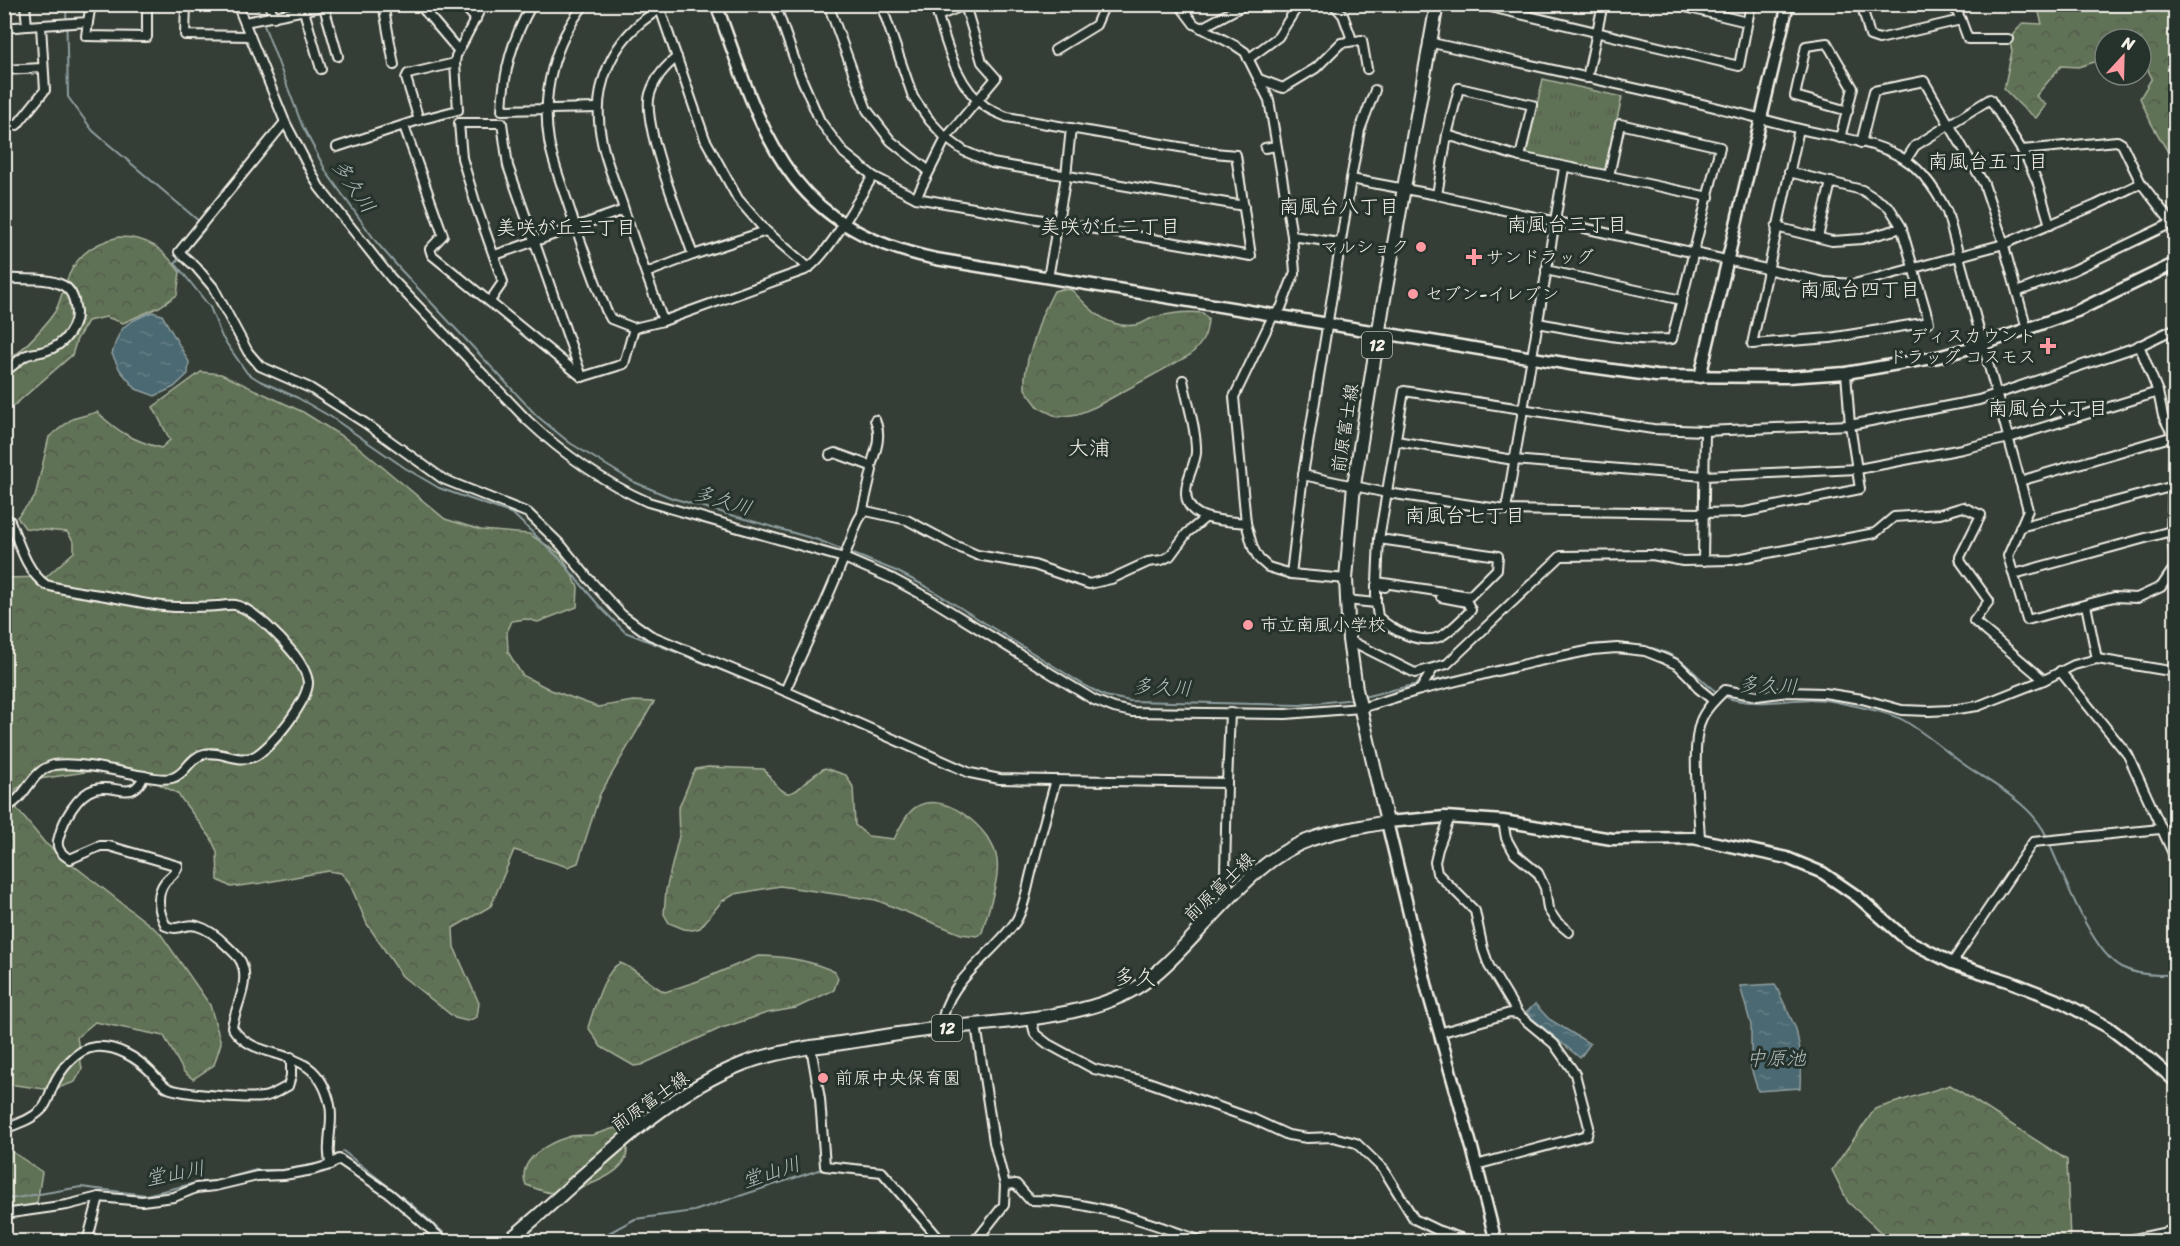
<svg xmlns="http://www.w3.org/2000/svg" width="2180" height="1246" font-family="Sriracha,'Klee One',sans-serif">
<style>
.forest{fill:url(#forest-crowns);stroke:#aab29e;stroke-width:1.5}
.park{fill:url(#park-tufts);stroke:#aab29e;stroke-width:1.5}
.water{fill:url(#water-ripples);stroke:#8f9fa1;stroke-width:1.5}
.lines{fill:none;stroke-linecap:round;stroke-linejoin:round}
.stream{stroke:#8f9fa1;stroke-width:2}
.street-casing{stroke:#f4f1e8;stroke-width:12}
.secondary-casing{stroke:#f4f1e8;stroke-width:15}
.primary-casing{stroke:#f4f1e8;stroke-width:16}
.highway-casing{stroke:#f4f1e8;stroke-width:18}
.street{stroke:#26332d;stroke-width:8}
.secondary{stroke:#26332d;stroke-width:10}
.primary{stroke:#26332d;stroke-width:12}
.highway{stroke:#26332d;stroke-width:14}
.poi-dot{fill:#ff9aa2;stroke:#26332d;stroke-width:2}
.labels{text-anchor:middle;stroke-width:6;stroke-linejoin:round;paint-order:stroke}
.shield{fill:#26332d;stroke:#b6b8b0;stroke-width:1.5}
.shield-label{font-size:16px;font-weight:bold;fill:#f4f1e8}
.poi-label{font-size:18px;fill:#f4f1e8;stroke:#26332d;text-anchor:start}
.street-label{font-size:18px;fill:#f4f1e8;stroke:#26332d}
.neighbourhood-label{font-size:20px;fill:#f4f1e8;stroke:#26332d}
.water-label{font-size:20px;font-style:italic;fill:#b1bbb9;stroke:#26332d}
.quarter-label{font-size:21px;fill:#f4f1e8;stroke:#26332d}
</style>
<defs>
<pattern id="forest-crowns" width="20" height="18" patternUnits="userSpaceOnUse" patternTransform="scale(1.5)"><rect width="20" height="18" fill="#607255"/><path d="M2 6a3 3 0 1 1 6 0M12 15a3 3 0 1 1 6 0" fill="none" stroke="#535b4d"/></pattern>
<pattern id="park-tufts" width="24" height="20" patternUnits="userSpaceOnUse" patternTransform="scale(1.5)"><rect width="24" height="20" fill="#607255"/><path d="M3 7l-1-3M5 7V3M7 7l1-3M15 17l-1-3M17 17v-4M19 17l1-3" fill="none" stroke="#535b4d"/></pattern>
<pattern id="water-ripples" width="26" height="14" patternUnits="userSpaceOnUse" patternTransform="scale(1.5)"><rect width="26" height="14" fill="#4c6972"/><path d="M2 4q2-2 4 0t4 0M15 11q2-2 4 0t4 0" fill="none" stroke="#667f86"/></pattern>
</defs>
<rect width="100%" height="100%" fill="#353e36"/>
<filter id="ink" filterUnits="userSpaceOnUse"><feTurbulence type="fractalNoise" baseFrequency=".0167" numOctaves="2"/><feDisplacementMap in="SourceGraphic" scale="12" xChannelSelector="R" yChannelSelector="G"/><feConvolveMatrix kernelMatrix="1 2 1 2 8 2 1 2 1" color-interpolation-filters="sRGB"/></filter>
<g filter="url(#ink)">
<g class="forest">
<polygon points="2037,5 2175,5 2175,164 2151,123 2140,98 2152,78 2141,57 2141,39 2105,39 2105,59 2078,67 2061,66 2036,96 2046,105 2036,118 2022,107 2004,89 2012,51 2009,39 2023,23 2042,24"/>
<path d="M119,237C149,237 163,249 180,272L177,295L159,307L123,323L106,317L88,321L77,339L72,355L11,408L5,410V362C9,358 15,356 20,351C32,339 44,328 54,313C59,306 61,296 64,287C74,258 89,244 119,237Z"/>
<path d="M1062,289L1072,290C1089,309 1108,329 1135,325C1141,325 1147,320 1152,318C1170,313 1185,311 1203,313L1208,319C1207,336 1202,344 1190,355L1095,407L1078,414L1058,417L1039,408L1025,389V376L1028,359L1042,315L1054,291Z"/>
<path d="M201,372L221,374L303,412L356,445L445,519L481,530L529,534L561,554L578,587L577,607L538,622L526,619L512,621L507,632L508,652L522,675L551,690L598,707L633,701L654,702L600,794L578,863L568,867L514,850L491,906L453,928L454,947L479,1003L477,1017L467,1021L455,1018L402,976L367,924L349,882L341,873L328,871L262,883L231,887L218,880L217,852L211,838L177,793L141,775L105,769L33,780L16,789L17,809L45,843L160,933L210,1005L221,1043L214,1065L193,1079L184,1072L164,1036L95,1022L77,1037L82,1069L75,1082L52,1090L8,1084L5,1085V578L46,577L74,552V542L67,532L25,528L17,517L35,497L49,437L72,419L97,412C118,432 132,440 161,448L170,440L153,407Z"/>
<path d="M708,767L764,769C794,814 793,785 825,768L846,775L853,787L855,825L868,836L894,839C899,830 904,818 911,811C939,783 994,830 997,860C1000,880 987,913 982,933L977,936L961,934L876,900L780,886L735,894L722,901L700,928L693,930L684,929L669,923L664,914L666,890L679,836L678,810L693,773L696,769Z"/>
<path d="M758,956C785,956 810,960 835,972L838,978L834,990L796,1008L767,1013L719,1029L641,1065L634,1066L601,1047L588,1027C594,1010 603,972 620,963C638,969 648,984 665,992L698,981Z"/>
<polygon points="1950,1085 2067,1160 2070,1241 1890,1241 1848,1202 1832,1170 1875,1109"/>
<path d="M615,1128L628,1134C627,1141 628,1150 626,1157C620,1177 572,1193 553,1193C545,1193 535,1188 526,1185C516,1160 548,1143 568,1137C576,1134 584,1136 592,1135C600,1133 608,1130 615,1128Z"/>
<polygon points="4,1146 42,1172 37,1203 18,1216 5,1211"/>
</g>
<polygon class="park" points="1543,79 1622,97 1606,168 1603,170 1529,156 1526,151"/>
<g class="water">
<path d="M152,312L162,315L189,362L188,374L174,387L155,396L136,389L120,370L112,354C120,324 125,324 152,312Z"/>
<polygon points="1775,984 1796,1029 1801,1055 1800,1088 1758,1091 1751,1068 1751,1025 1740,986"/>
<polygon points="1535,1004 1549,1019 1590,1044 1580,1058 1526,1013"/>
</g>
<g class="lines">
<g class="stream">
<polyline points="66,4 68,97 93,131 200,222"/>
<polyline points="256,4 302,125 327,173 377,243 400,269 537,416 570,443 634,482 672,498 818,540 896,571 927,587 1084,685 1105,696 1130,701 1300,705 1355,699"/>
<polyline points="204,226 206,228 175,263 210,307 222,337 247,373 260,381 298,398 331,417 405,468 439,488 513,514 558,557 601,608 625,632 782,694"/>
<path d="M1428,682L1598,644C1628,643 1661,644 1685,664C1702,678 1714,696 1736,700C1768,707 1801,695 1832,701C1851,705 1887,711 1903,720C1924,732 1943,749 1962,763C1991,784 2032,803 2047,837"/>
<polyline points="1363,697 1422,683"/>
<path d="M2049,843C2063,874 2091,951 2121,967C2137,975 2158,976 2176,974"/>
<polyline points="343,1151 411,1204 454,1242"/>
<polyline points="4,1200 81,1187 146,1195 200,1182 217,1181 256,1170 283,1170 316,1164"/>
<polyline points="592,1242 635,1219 694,1211 819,1170 879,1176 935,1242"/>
</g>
<defs>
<g id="street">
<polyline points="186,4 185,35 250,36"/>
<path d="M237,4L285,122L319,187L391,278L527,420C563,454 603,482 648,502L844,558L893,579L932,600L1094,700L1114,708L1132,712L1286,714L1361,708L1420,690L1534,662L1592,650L1617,648L1645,651L1665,659L1678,665L1692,679L1698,688L1714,701"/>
<polyline points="269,4 274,17"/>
<polyline points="383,4 394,65"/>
<polyline points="419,4 458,50"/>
<polyline points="462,4 476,19"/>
<path d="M532,4C512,40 504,69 502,110L598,108"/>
<path d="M585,4C554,42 541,93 549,141C553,164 562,185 569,207C580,241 593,276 606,310L611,319L634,328L663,321L805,270C827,258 858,199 873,176"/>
<path d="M775,4L800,75L820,121L844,153L873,176L916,198L1251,256L1236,155L1214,153L1007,117C1000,114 992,111 986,107C954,85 946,38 934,4"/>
<polyline points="828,4 867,110 891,141 929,171"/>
<polyline points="881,4 913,97 930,121 946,138 964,151 992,163 1244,206"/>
<polyline points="1179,4 1194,24 1236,46 1245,52 1269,100 1292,236 1295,272 1281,308 1273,316 1234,397 1246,523 1253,548 1259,559 1268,567 1291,574 1346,579"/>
<polyline points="1333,4 1343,15 1351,37 1348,42"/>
<polyline points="1478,4 1739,66 1751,4"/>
<polyline points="1673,4 1747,22"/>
<polyline points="1865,4 1862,6 1870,36 1879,39 1961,20 1953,4"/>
<polyline points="659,6 705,139 738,199 765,230 809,268"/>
<polyline points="324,7 338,56"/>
<path d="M660,9C612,37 590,87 602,142C606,162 615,183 622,203C634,243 649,281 663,321"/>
<polyline points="304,11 321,69"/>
<polyline points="938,16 967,4"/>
<polyline points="1961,20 1968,39 2008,39"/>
<polyline points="88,22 86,36 147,37 147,4"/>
<polyline points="245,22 335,4"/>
<polyline points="27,26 88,22 91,4"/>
<polyline points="4,28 27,26 25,4"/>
<polyline points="1201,28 1246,4"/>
<path d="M1428,42C1551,70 1675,95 1796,128C1829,137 1867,139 1897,155C1920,166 1936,190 1947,212L2028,510L2008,556L2027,620L2114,597L2137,598L2161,587L2174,568L2175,560L2171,531L2175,439L2163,416L2158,392L2139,345"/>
<polyline points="1055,50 1096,25 1105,4"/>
<path d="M677,57C664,68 655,78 650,94C641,124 682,222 693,255"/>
<polyline points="1248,59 1278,37 1299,4"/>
<polyline points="4,70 42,68"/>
<polyline points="1587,78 1603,4"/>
<polyline points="1259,79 1283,88 1316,68 1341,43 1362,40 1367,69"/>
<polyline points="419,120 406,78 408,74 455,63"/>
<polyline points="285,122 179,252 196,267 213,287 248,352 260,366 310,388 365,423 443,479 528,513 562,546 588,578 622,615 650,635 785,691 970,773 1000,779 1227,783"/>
<polyline points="4,126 17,125 45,90 41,26"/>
<polyline points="404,126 443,235 430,249 432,255 582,377 624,364 634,328"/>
<polyline points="1447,135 1520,157 1709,197"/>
<polyline points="1840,138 1853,88 1827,43 1806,46 1795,96 1848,111"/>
<polyline points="1861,143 1874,91 1924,81 1984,184 2001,235 2027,329"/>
<polyline points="337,147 419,120 458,110 455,63 456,56 483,4"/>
<polyline points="1265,148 1276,146"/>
<polyline points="2022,150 2117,141 2122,144 2141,183 2176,228"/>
<polyline points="1906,160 1915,146 1990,99 2026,157 2037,181 2050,225"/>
<polyline points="1789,172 1862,190 1889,207 1901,226 1929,322 1830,338 1752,344 1799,129"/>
<polyline points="1351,179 1437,195 1824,282 1854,284 2004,244 2096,205 2141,183"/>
<polyline points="1437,195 1447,135 1459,88 1532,105 1520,157"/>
<polyline points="916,198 946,138 996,78 982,62 965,5"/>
<polyline points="1776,227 1832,241 1862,239 1902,228"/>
<polyline points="1292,236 1340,243"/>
<polyline points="1818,237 1831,182"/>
<polyline points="495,255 624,210"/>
<polyline points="1546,270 1682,300"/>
<polyline points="646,273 693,255 766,231"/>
<path d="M4,278C24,281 47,276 64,286C71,290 74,298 75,306C80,325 64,346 45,351C39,353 32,353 27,355C18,359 14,367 4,371"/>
<polyline points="1048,278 1066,176 1071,128"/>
<polyline points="2017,292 2074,270 2172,223"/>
<polyline points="490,301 503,282 476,205 462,158 459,123 502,123 508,166 582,377"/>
<path d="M1538,323C1582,331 1627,342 1672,339L1720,147L1620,124L1609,176"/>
<path d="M1183,380C1187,401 1197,431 1196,453C1195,463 1189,474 1187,484C1179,522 1221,520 1246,523"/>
<polyline points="1396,441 1514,460 1704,476 1858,469 1962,449 2009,438 2158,392"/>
<polyline points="830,455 835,453 871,466 872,470 862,513"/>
<path d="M871,466C876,450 882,436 875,420"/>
<polyline points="1303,475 1387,493 1506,510 1703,513 1745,512 1860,489 1850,425 1846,373"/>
<polyline points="2020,481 2174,436"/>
<polyline points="1506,510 1564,168"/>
<path d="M4,516L10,521C19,543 26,571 46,585C64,590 82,592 100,595C125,599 150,606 176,607C189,607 203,607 217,606C222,606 230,604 235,605C254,609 282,639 294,654C300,662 307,672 308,682C309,700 270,750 253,757C237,763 220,750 204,754C190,757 185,775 172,778C163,780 153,778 144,776C121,772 76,761 54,765C29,771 27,800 4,808"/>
<polyline points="2020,527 2174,486"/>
<polyline points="1379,539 1498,556 1497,569 1470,596 1377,582 1379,539 1404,391 1653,429 1705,431 1850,425 1979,400 2139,346 2176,328"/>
<polyline points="1703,561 1705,431"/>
<polyline points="1291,574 1303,475 1351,179 1360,130 1375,90"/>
<polyline points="2014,574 2171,531"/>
<path d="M1346,600L1376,603L1378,617C1392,630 1419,645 1439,637C1448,634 1464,617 1471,610L1467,602L1441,597"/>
<polyline points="1376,603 1376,585 1385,587"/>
<polyline points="2086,605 2097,659"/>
<polyline points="1349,640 1415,673 1447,664 1561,556 1652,555 1683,561 1731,560 1875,533 1894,517 1940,514 1963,507 1981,515 1960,557 1961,562 1989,601 1974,621 2044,680 2074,665 2097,659 2176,672"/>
<polyline points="2060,671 2128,755 2176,860"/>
<polyline points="1420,690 1433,669"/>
<path d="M785,691C806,644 830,596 848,547C853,537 856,517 866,511L907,520L954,545L977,555L1034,565L1089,584L1111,579L1148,562L1162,560L1170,556L1187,533L1205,518"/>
<polyline points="1230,713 1227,783 1225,875 1231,895"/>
<path d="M144,776C132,803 116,783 95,789C77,794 63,821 59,837C55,848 61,854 70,859L100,846H109L178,866C176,874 170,876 165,882C155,895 159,913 166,926C180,932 185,922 197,926C209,929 219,938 227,946C232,951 240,957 242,964C250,983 235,1008 232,1027C256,1067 316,1039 330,1105C333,1119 329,1132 329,1146C328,1152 330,1159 330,1165"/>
<polyline points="1450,817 1438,849 1435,862 1437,873 1475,911 1483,949 1489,966 1518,1014"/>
<polyline points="1503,821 1506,838 1515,854 1538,873 1545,888 1548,909 1556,921 1569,932"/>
<path d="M1700,840C1699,810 1691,749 1700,723C1704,710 1716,699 1725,690L1757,696L1788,692L1824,693L1862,699L1902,710L1929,711L1950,710L1978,706L2044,680"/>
<polyline points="1952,963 2033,842 2160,829"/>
<polyline points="1031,1018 1035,1034 1048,1044 1094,1069 1148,1082 1253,1119 1288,1135 1307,1138 1333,1137 1356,1143 1384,1170 1414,1219 1437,1230 1472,1242"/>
<path d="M942,1028C942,983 993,956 1016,921C1024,908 1027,889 1031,873C1039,842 1047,811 1056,780"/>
<polyline points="1439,1033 1510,1013 1518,1014 1554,1044 1571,1068 1575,1074 1589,1127 1587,1135 1476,1165"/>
<polyline points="811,1047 820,1099 825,1166 882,1172 942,1242"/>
<path d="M4,1129C17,1124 31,1120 41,1110C48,1104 49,1094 53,1086C60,1070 76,1049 95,1047C116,1045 137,1058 151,1072C156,1077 162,1085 168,1088C180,1094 248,1099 263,1097C271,1096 280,1090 288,1086L291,1076V1057"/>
<path d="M1005,1185L1016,1184L1030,1200C1089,1200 1149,1222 1204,1242"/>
<polyline points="4,1214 67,1205 99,1197 142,1201 174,1197 196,1188 215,1186 257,1176 284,1175 313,1170 330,1165 339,1159 390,1194 445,1242"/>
<polyline points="87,1242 99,1197"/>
<polyline points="975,1242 1004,1205 1005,1185 994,1142 976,1025"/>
</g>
<g id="secondary">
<path d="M716,4C763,133 784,227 936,259L1576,365L1656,376L1787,377L1846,373L1938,357L1984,344L2077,311L2176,263"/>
<polyline points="1700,377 1788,4"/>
<polyline points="1496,1242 1472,1148 1428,992 1387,822 1445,817 1503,821 1612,839 1693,838 1787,858 1823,873 1858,897 1907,940 1952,963 2011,982 2062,1002 2108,1027 2150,1059 2176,1082"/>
</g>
<path id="primary" d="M507,1242C581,1182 654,1098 745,1063C766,1055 789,1051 811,1047C855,1042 898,1033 942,1028C999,1022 1088,1018 1136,988C1163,971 1185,945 1206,923C1236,891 1269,853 1312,839C1336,830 1362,827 1387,822L1356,689L1349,640L1346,579L1354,485L1383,305L1437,4"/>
<polyline id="highway" points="2134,1242 2176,1233"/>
</defs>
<use href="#street" class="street-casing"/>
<use href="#secondary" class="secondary-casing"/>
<use href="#primary" class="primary-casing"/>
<use href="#highway" class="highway-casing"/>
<use href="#street" class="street"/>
<use href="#secondary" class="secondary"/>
<use href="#primary" class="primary"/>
<use href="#highway" class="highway"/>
</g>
</g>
<g class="poi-dot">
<circle cx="1421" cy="247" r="6"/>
<path d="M1471 248h6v6h6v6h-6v6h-6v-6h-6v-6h6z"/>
<circle cx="1413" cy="294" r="6"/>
<path d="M2045 337h6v6h6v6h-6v6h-6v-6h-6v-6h6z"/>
<circle cx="1248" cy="625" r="6"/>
<circle cx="823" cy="1078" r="6"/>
</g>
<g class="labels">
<g class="shield">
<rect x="1362" y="332" width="30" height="26" rx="4.5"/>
<rect x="932" y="1015" width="30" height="26" rx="4.5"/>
</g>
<g class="shield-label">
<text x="1377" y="351">12</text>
<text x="947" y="1034">12</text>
</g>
<g class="poi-label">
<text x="1409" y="253" text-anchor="end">マルショク</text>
<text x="1486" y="263">サンドラッグ</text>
<text x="1425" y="300">セブン-イレブン</text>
<text x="2036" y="342" text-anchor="end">ディスカウント<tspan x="2036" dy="21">ドラッグ コスモス</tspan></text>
<text x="1260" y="631">市立南風小学校</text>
<text x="835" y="1084">前原中央保育園</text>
</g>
<g class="street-label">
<text transform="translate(1345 428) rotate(-81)" y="6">前原富士線</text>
<text transform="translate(1219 887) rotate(-44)" y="6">前原富士線</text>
<text transform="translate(650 1101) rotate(-35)" y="6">前原富士線</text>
</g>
<g class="neighbourhood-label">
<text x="1988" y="168">南風台五丁目</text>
<text x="1339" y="213">南風台八丁目</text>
<text x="1567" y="231">南風台三丁目</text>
<text x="1110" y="233">美咲が丘二丁目</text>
<text x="566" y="234">美咲が丘三丁目</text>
<text x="1860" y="296">南風台四丁目</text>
<text x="2048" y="415">南風台六丁目</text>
<text x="1465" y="522">南風台七丁目</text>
</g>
<g class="water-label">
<text transform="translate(354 186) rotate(56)" y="7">多久川</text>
<text transform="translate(723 500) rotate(17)" y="7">多久川</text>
<text transform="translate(1768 685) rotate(3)" y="7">多久川</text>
<text transform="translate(1162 687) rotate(3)" y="7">多久川</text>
<text x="1776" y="1065">中原池</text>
<text transform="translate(771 1172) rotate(-18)" y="7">堂山川</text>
<text transform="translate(175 1173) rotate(-11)" y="7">堂山川</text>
</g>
<g class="quarter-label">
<text x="1089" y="455">大浦</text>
<text x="1135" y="984">多久</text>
</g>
</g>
<rect width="2180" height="1246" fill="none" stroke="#26332d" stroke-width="24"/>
<rect x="12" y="12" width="2156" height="1222" fill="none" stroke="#f4f1e8" stroke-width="2" filter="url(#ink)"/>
<g transform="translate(2123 57) rotate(22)"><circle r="28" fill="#26332d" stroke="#787f78" stroke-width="1.5"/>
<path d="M0-4.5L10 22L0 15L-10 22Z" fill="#ff9aa2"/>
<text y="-9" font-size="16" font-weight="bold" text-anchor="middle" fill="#f4f1e8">N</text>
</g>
</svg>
